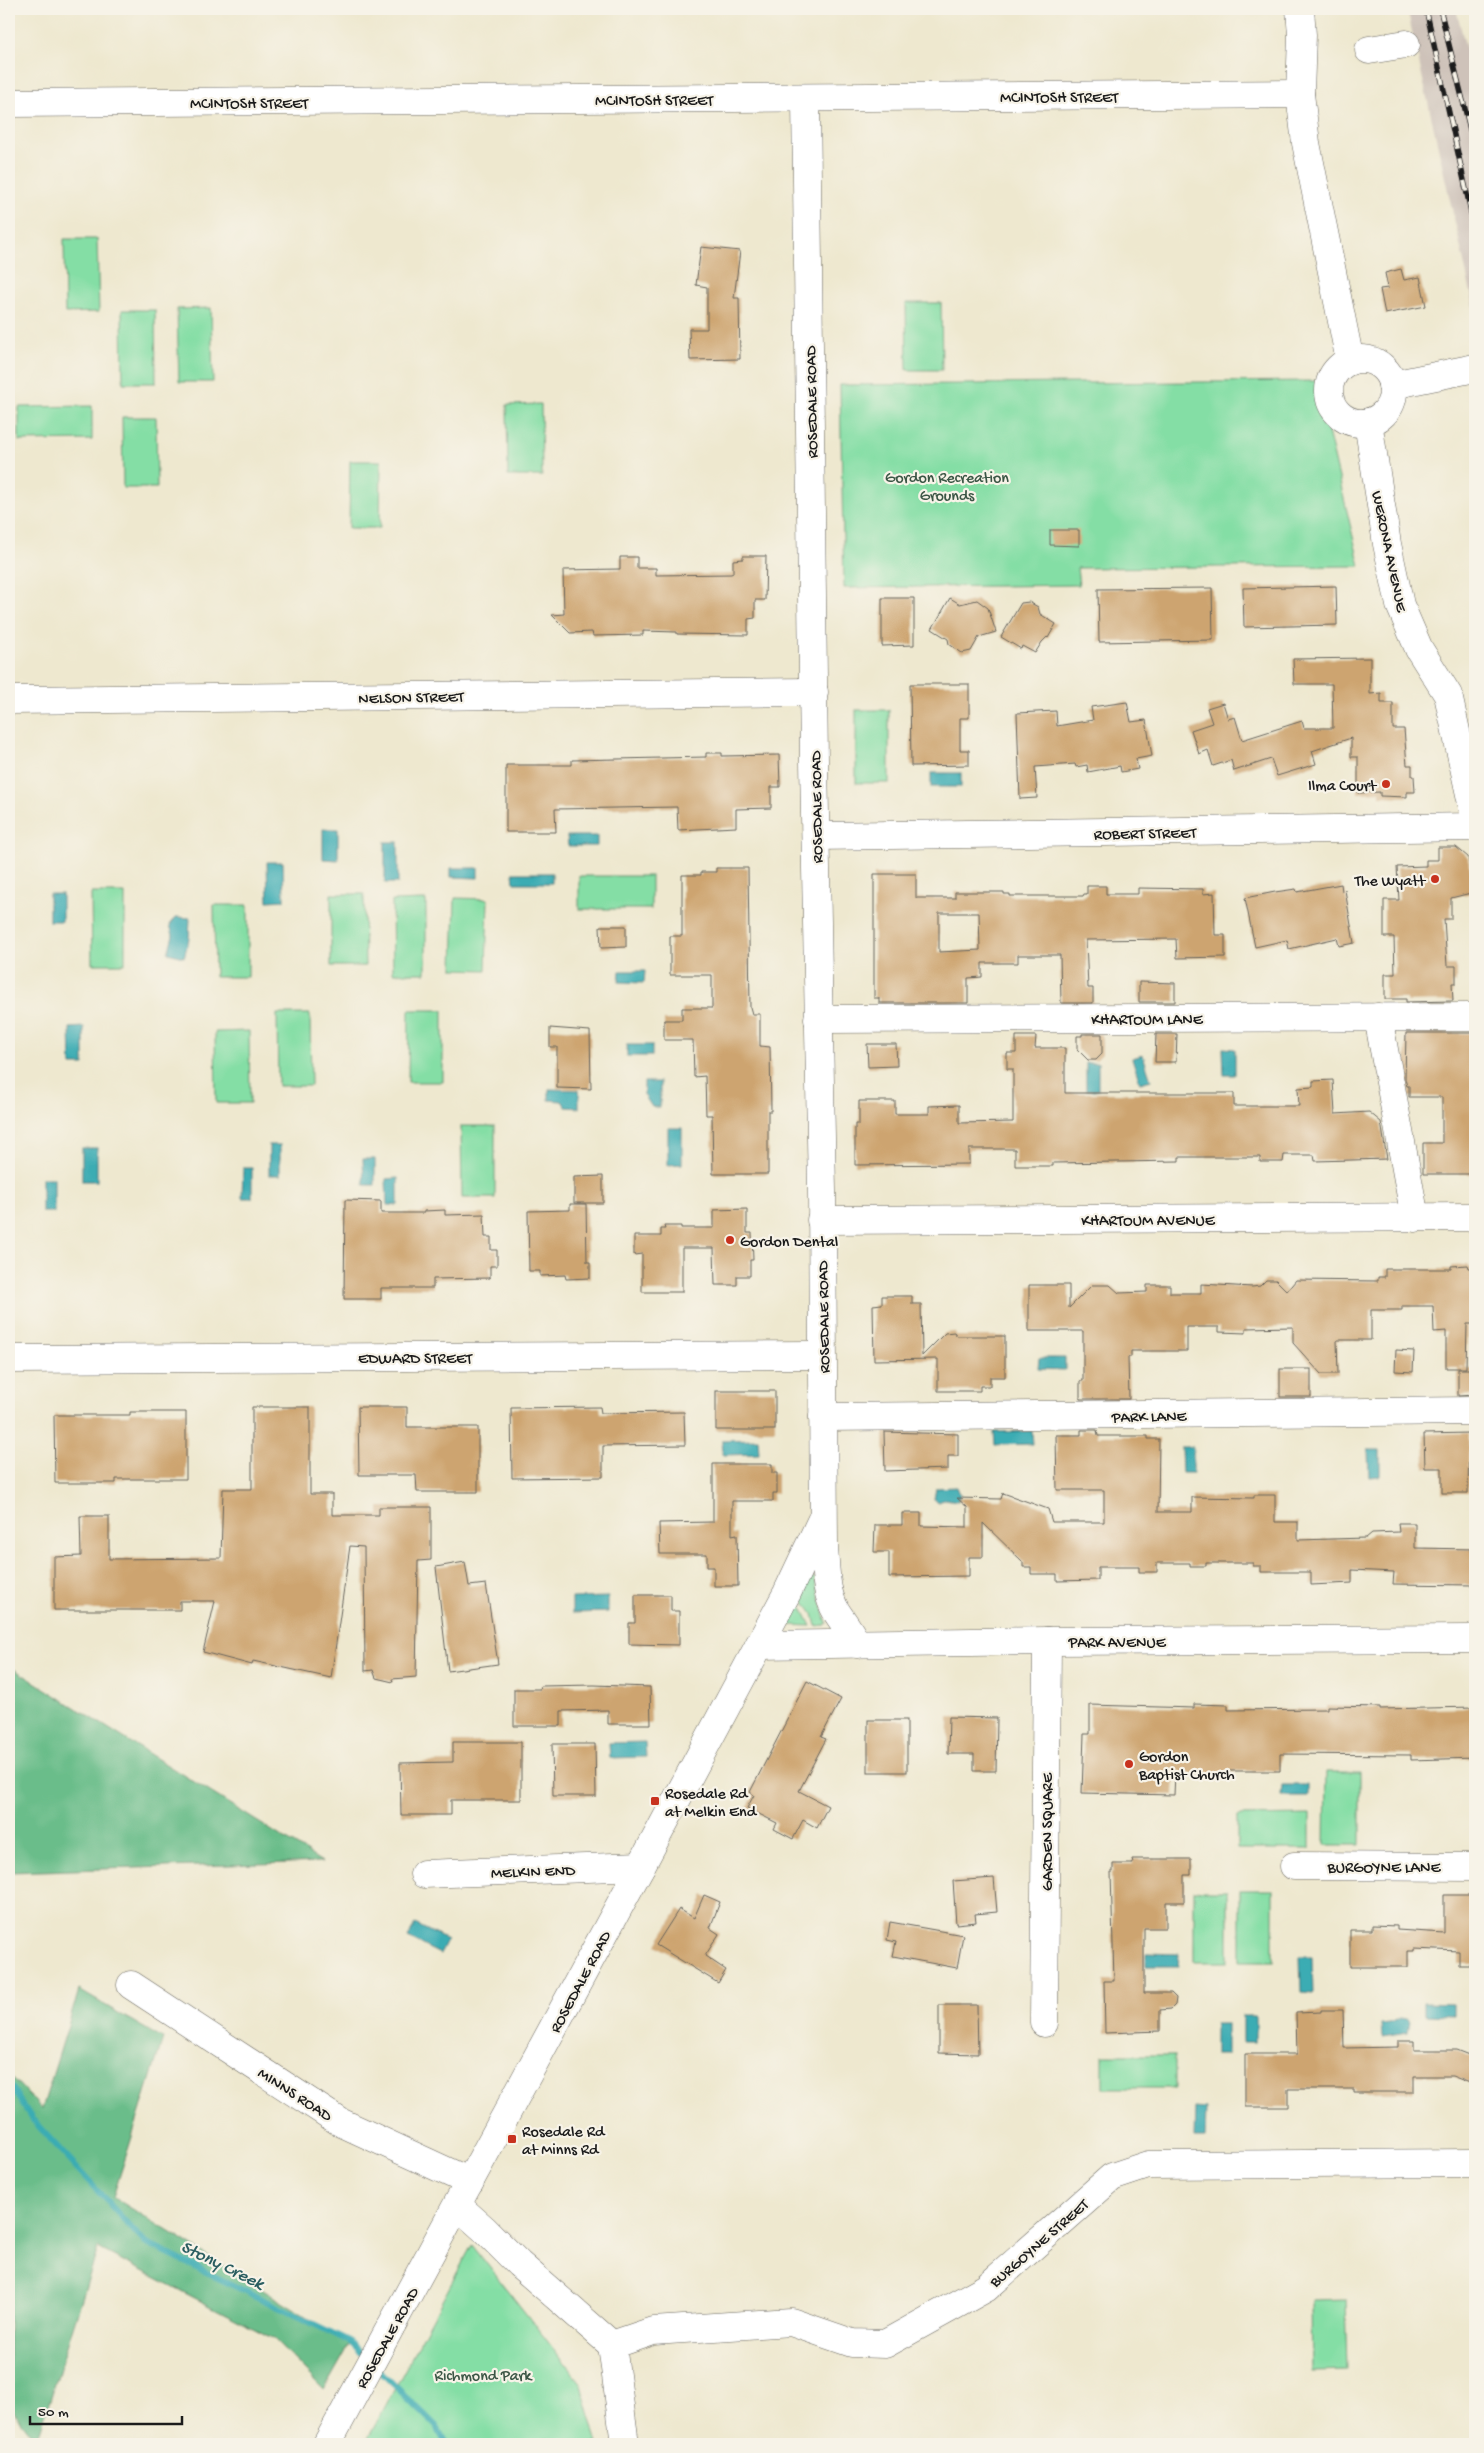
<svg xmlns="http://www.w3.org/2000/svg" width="1484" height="2453" font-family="'Gochi Hand',sans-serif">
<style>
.industrial{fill:#cec2b9}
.green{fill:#84dea5;stroke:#507d60}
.forest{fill:#6bbd8a;stroke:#446c53}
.water{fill:#3bacb3;stroke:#2c6468}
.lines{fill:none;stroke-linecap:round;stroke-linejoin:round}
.stream{stroke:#3bacb3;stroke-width:6}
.building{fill:#cda46f;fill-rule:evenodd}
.minor-casing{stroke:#66635b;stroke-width:29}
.minor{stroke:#fff;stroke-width:28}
.rail-casing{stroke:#1c1c1c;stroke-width:5.5}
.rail{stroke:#f7f3e8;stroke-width:4;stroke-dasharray:11;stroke-linecap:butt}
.poi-dot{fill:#c8321e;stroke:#f7f3e8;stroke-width:2}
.labels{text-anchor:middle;stroke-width:4.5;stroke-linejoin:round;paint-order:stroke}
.street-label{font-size:16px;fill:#1c1c1c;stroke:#f7f3e8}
.park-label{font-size:16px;fill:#3b5645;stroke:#f7f3e8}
.poi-label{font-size:16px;fill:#1c1c1c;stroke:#f7f3e8;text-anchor:start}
.water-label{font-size:18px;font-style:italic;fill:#2a5d60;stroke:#f7f3e8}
</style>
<rect width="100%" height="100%" fill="#f7f3e8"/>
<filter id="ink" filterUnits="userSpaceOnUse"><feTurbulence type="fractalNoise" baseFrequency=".02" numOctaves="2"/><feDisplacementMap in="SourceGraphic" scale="10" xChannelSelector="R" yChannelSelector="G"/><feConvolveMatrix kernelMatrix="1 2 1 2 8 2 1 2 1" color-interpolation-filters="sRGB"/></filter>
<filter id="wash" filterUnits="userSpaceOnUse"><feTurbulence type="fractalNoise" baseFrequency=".0096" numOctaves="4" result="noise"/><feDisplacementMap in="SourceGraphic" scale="20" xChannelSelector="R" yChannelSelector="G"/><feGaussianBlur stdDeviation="1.12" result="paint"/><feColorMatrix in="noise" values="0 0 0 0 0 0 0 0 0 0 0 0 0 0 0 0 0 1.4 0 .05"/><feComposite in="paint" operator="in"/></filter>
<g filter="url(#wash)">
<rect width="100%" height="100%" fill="#eee8cf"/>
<polygon class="industrial" points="1407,9 1456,9 1475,84 1475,311"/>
<g class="green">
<polygon points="97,239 99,312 65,313 64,239"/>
<polygon points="906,303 941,303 942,370 907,370"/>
<polygon points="211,308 213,382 179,382 177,309"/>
<polygon points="122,310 155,310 156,383 123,383"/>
<polygon points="1316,381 1360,566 1077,568 1079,585 844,588 840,385"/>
<polygon points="541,404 542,476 508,476 507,405"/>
<polygon points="92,406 92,440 19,441 19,407"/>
<polygon points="122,417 156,417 157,488 123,488"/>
<polygon points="350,461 381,461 380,528 349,528"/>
<rect x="856" y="710" width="33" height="73"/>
<rect x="579" y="876" width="72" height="33"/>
<polygon points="91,893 125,893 125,964 92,964"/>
<polygon points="331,894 364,894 365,966 331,966"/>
<polygon points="455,898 488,899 486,970 453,969"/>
<polygon points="426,900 426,973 393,973 392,901"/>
<polygon points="214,905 248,905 248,977 215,977"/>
<polygon points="409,1010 443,1010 443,1082 408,1082"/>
<polygon points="277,1014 310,1014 311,1086 278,1086"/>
<polygon points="249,1031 250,1103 216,1103 215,1032"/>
<polygon points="461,1126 495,1126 495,1198 462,1198"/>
<polygon points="814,1577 827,1623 825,1625 816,1626 813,1614 801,1597 810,1578"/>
<polygon points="799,1602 811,1626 790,1625 790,1621"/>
<polygon points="1326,1772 1360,1772 1360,1845 1325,1845"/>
<polygon points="1310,1815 1310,1849 1237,1849 1237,1816"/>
<rect x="1240" y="1890" width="33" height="71"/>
<rect x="1194" y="1891" width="34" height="71"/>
<rect x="1103" y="2055" width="72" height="33"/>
<polygon points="472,2245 581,2384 598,2444 365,2444"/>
<polygon points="1346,2299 1348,2370 1312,2371 1311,2300"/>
</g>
<g class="forest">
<polygon points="9,1666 322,1862 9,1872"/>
<polygon points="79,1990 163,2039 113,2197 350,2344 324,2390 274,2339 98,2248 37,2441 9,2406 9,2074 42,2109"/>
</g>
<g class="water">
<rect x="931" y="773" width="30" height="14"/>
<polygon points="323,829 338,829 338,860 323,859"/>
<polygon points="567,836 597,836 597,846 568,846"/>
<rect x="385" y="842" width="13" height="41"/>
<polygon points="267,862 283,862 284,900 268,901"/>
<polygon points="451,868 478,868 478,878 451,877"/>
<polygon points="513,873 552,873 552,883 514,883"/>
<rect x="49" y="894" width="13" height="27"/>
<polygon points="176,917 190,918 189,939 184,957 168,953 173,935 170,925"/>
<polygon points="620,971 645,971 644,983 619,982"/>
<polygon points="84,1027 84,1065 71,1065 70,1028"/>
<rect x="627" y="1045" width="25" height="11"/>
<polygon points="1223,1048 1235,1049 1235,1075 1224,1075"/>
<polygon points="1143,1055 1151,1080 1140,1083 1132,1058"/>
<rect x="1086" y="1063" width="12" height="27"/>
<polygon points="644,1082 660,1082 660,1107 652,1107 644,1095"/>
<polygon points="549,1089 579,1090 579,1108 566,1107 562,1101 549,1100"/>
<polygon points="668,1128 682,1128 682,1164 668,1165"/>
<rect x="269" y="1145" width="11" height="30"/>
<rect x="82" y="1148" width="15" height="33"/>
<polygon points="363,1159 375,1159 375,1185 364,1185"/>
<polygon points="243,1168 252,1168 252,1198 242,1198"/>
<rect x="42" y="1178" width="12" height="34"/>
<polygon points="398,1178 398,1205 387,1205 386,1179"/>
<polygon points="1039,1358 1065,1358 1065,1370 1038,1369"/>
<polygon points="1032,1431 1033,1444 995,1445 994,1432"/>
<polygon points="758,1439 759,1454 723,1455 722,1440"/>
<polygon points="1181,1447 1193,1447 1193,1473 1182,1473"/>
<polygon points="1368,1450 1380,1450 1380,1476 1369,1477"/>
<polygon points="957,1487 960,1494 958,1501 945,1499 939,1502 934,1499 936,1488"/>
<polygon points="608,1597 608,1612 572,1613 572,1598"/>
<polygon points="645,1742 646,1757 610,1758 609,1743"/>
<polygon points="1282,1785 1308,1785 1308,1796 1281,1796"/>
<polygon points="415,1924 447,1940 440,1954 408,1938"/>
<polygon points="1146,1953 1179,1954 1178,1966 1146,1966"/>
<polygon points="1300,1957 1312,1957 1313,1993 1301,1992"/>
<polygon points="1424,2003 1453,2004 1453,2015 1424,2014"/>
<rect x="1243" y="2016" width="12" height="26"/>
<polygon points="1399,2018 1405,2019 1409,2022 1407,2033 1382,2037 1381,2024 1390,2023"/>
<rect x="1215" y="2024" width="12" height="31"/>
<polygon points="1195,2108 1206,2109 1205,2138 1194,2138"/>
</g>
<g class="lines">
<g class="stream">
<polyline points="9,2083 32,2119 145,2243 349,2341 366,2358"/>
<polyline points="377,2368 437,2427 446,2444"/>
</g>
</g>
<g id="blocks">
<g class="building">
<polygon points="701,247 740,251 734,298 739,298 740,359 690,360 689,329 707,329 707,287 696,285"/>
<polygon points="1401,269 1404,280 1420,277 1426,306 1385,314 1380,289 1388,288 1385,273"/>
<polygon points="1050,530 1079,530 1079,546 1050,545"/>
<polygon points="743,556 766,556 765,600 755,600 755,618 748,619 748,635 677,634 677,632 643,631 643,635 593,636 592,632 570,633 552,615 564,614 563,570 620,569 620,557 637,557 637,568 656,568 656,575 731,574 733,573 733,560 743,559"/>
<polygon points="1336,586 1337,625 1244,627 1243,588"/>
<polygon points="1212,588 1213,640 1099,642 1098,589"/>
<polygon points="882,598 914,598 914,645 882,646"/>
<polygon points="950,598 960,604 977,600 988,608 996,632 979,637 971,651 962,653 949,644 948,639 932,629"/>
<polygon points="1029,602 1038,607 1040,614 1056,624 1048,638 1047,637 1042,642 1035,653 1022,646 1021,649 1001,637 1021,603"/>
<polygon points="1370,658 1370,694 1381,693 1381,703 1393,703 1393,729 1404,729 1407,765 1412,765 1412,776 1414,776 1415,792 1407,792 1407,797 1380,796 1380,792 1358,793 1358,757 1351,757 1351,738 1312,751 1316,764 1277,776 1271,759 1234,771 1231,760 1213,766 1208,750 1199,754 1191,730 1212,723 1207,708 1223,703 1228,719 1235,717 1242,740 1302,721 1304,728 1333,728 1332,684 1294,684 1293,659"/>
<polygon points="910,684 969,684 969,718 960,718 960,750 969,750 969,765 911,766"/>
<polygon points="1127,702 1131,722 1146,720 1152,756 1136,759 1138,769 1121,772 1120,766 1088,772 1087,765 1076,767 1075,764 1035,767 1037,798 1020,799 1017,713 1056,711 1057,726 1093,720 1091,707"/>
<polygon points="706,753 722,753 722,756 779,755 780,787 771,787 771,808 736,809 736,827 678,830 677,807 555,809 556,832 506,832 506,765 572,765 572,760 706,757"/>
<polygon points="1438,847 1456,847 1468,857 1475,892 1451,898 1451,919 1444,919 1447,966 1456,966 1456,983 1452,983 1453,1001 1406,1002 1406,999 1385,999 1385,974 1395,974 1394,937 1384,937 1384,900 1399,900 1397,867 1426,866 1426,860 1438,860"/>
<polygon points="716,868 748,868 750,1007 752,1014 760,1014 760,1046 770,1047 771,1111 768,1111 768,1174 713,1174 712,1115 706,1115 705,1076 694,1077 693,1040 664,1040 664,1020 682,1020 682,1008 712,1008 712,975 670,975 670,936 682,936 682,875 701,875 701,872 716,872"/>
<path d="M874,874H916V898H955V892H1004V894H1010V896H1083L1084,894H1087V886H1106V894H1138V888L1203,889V894L1214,893L1215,935H1225V957L1177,958L1176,939L1086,940L1088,988H1093V1003H1061L1060,955H1018V963H982V977L968,978V1003H879V998H874ZM939,913H979L980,950L939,952Z"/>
<polygon points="1341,884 1342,891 1345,890 1354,943 1339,946 1337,938 1289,949 1287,940 1255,947 1245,898 1275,892 1296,889 1297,892"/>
<polygon points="600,926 626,926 626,947 601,948"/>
<polygon points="1139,982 1175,983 1175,1002 1139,1002"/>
<polygon points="550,1028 590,1031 591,1089 557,1088 557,1047 550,1047"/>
<polygon points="1406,1033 1473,1033 1475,1174 1423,1174 1423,1143 1442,1143 1442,1097 1409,1097 1409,1086 1407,1086 1405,1079"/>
<polygon points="1082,1034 1102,1034 1102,1054 1096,1060 1088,1060 1077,1049 1077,1036 1082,1036"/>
<polygon points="1156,1034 1177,1034 1176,1062 1155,1062"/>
<polygon points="1016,1036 1036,1036 1035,1048 1065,1048 1065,1093 1234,1093 1234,1106 1299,1106 1298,1088 1313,1087 1313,1081 1333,1080 1335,1114 1369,1112 1381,1122 1387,1159 1315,1161 1314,1155 1284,1155 1283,1162 1260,1162 1260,1157 1179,1157 1179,1161 1053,1163 1053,1166 1015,1166 1015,1149 969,1149 969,1164 855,1165 855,1124 859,1124 859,1101 895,1101 895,1114 929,1114 929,1106 959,1105 959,1123 1013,1122 1013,1069 1007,1069 1007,1053 1016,1053"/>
<polygon points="867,1044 896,1044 897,1066 868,1067"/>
<polygon points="603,1176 603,1203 574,1203 574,1177"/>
<polygon points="345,1200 381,1201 381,1213 424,1213 424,1211 445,1210 445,1215 484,1214 485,1237 491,1237 491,1250 497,1250 497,1266 490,1266 490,1278 433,1279 433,1288 381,1288 381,1299 344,1299"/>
<polygon points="570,1204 586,1204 587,1262 590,1262 590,1278 566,1279 565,1275 540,1276 540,1271 529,1271 528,1211 570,1210"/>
<polygon points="747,1209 747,1233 752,1233 753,1260 750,1260 750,1276 737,1276 737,1285 715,1285 714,1248 682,1248 682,1292 642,1292 642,1254 634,1255 634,1236 661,1236 661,1229 665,1229 664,1226 681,1226 681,1228 714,1228 714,1210"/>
<polygon points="1468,1265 1469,1268 1475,1268 1475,1324 1467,1324 1466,1368 1446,1368 1446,1331 1434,1332 1433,1306 1402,1306 1402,1310 1371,1310 1371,1340 1337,1340 1338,1374 1321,1374 1293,1343 1293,1327 1246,1328 1246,1333 1219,1332 1219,1327 1187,1327 1187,1351 1131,1351 1131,1357 1128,1357 1129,1399 1080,1399 1080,1381 1083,1381 1083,1331 1029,1331 1029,1285 1069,1285 1069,1308 1092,1285 1110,1285 1119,1293 1147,1292 1147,1285 1170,1285 1170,1293 1201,1293 1201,1284 1252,1287 1260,1286 1266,1280 1276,1280 1287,1291 1296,1280 1378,1281 1378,1277 1385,1277 1385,1269 1451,1269 1451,1266"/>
<polygon points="882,1296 912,1296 912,1304 921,1304 922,1356 945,1333 954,1332 957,1336 1005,1336 1005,1377 990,1377 990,1386 980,1386 980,1391 938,1391 938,1359 874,1360 873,1305 882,1304"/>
<polygon points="1396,1350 1414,1351 1413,1372 1395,1371"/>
<rect x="1280" y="1369" width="31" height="28"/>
<polygon points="1458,1369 1475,1369 1475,1395 1458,1396"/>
<rect x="716" y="1391" width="59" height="39"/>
<polygon points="252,1407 310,1407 310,1494 332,1494 332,1515 379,1515 379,1507 431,1507 431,1560 418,1561 416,1677 392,1679 393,1682 376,1678 373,1670 365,1671 364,1547 350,1546 331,1678 253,1661 252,1665 203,1652 215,1601 180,1601 180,1610 54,1610 54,1557 81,1556 80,1516 109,1516 109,1559 221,1558 223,1489 252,1489"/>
<polygon points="358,1407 407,1407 407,1427 478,1427 478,1492 417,1492 416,1475 359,1475"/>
<polygon points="600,1407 601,1413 684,1412 685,1445 603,1446 603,1477 512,1478 511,1408"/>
<polygon points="130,1412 186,1412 186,1479 116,1479 116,1483 55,1483 54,1415 130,1415"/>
<polygon points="1081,1430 1097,1430 1098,1436 1148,1436 1148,1439 1159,1439 1158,1512 1192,1512 1192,1497 1254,1498 1254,1495 1275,1495 1275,1522 1298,1522 1298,1540 1366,1538 1372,1533 1399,1532 1398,1523 1415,1523 1415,1548 1475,1549 1475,1585 1393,1584 1394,1572 1352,1570 1352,1583 1311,1585 1311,1572 1261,1572 1261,1566 1253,1566 1253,1563 1206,1563 1206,1566 1190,1566 1190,1563 1157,1563 1157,1572 1139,1572 1139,1567 1098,1567 1098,1580 1057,1581 1057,1574 1031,1574 1031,1567 1023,1567 1023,1562 983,1523 983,1557 969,1557 969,1576 889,1577 889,1552 874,1552 875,1525 902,1525 902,1513 921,1513 921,1526 967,1527 967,1507 957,1498 1001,1499 1003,1493 1048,1509 1052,1522 1104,1522 1104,1490 1057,1490 1056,1435 1081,1435"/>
<polygon points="884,1432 958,1434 958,1456 948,1456 948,1469 885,1471"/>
<polygon points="1469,1433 1468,1493 1442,1493 1442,1468 1425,1468 1424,1434"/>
<polygon points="713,1464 772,1464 772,1473 777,1473 777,1493 773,1493 773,1501 732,1501 732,1535 737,1534 738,1586 714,1586 714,1567 707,1567 707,1554 660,1554 659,1523 713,1522"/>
<polygon points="465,1562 469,1586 486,1584 498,1664 448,1671 436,1567"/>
<polygon points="635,1595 671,1595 671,1611 679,1611 679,1645 629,1644 629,1623 635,1623"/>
<polygon points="807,1681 841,1699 821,1737 826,1739 799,1791 828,1806 817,1828 803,1820 793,1839 774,1829 777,1823 747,1808 754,1795 750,1792"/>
<polygon points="594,1685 650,1687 651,1724 608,1724 608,1710 561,1711 561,1726 514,1726 514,1689 540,1689 541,1686"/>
<polygon points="1194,1704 1228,1705 1228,1710 1327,1709 1327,1706 1380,1707 1380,1709 1475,1707 1475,1758 1411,1760 1411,1755 1280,1754 1280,1771 1226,1771 1226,1774 1175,1773 1174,1795 1082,1793 1084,1734 1090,1734 1090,1705 1194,1708"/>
<polygon points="949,1717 997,1718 996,1771 974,1771 974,1754 948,1754"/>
<rect x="868" y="1720" width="39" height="52"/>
<polygon points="453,1742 521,1742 521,1800 451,1800 451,1815 401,1815 400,1763 453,1762"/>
<polygon points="552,1744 595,1744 596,1796 553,1796"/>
<polygon points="1132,1859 1191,1859 1191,1875 1184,1875 1184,1902 1166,1902 1166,1928 1144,1928 1144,1993 1171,1993 1176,1998 1175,2005 1171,2009 1160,2010 1160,2031 1105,2033 1104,1981 1114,1981 1111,1872 1113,1872 1113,1864 1133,1864"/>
<polygon points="994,1878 997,1912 975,1914 976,1922 956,1924 953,1881"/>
<polygon points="704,1895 720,1902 710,1928 719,1934 705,1956 726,1970 718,1983 656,1945 679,1909 694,1918"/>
<polygon points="1444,1895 1475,1895 1475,1965 1459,1965 1459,1951 1414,1949 1414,1951 1408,1951 1408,1967 1350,1967 1350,1930 1372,1930 1372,1925 1397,1926 1397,1930 1444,1933"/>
<polygon points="890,1922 963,1935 957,1968 893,1956 896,1942 887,1940"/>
<polygon points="939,2005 977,2005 978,2054 939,2053"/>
<polygon points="1321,2010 1343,2010 1344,2048 1398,2047 1398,2041 1414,2041 1414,2050 1457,2050 1475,2057 1475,2085 1452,2076 1414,2076 1414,2092 1354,2092 1354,2089 1288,2089 1288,2107 1245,2107 1245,2054 1297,2054 1296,2013 1321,2012"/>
</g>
</g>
</g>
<g filter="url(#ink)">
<use href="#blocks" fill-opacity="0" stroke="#66635b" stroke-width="1"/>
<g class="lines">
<defs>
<g id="minor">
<polyline points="1300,9 1302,35 1300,94 1306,143 1350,361"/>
<polyline points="1369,50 1406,44"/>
<path d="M806,98L814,761L822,1191L824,1549C826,1569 825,1592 836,1611C843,1622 851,1632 857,1644"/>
<polyline points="9,103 1300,94"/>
<circle cx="1361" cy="391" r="32"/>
<polyline points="1392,385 1475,368"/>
<polyline points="1368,422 1387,544 1400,605 1419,649 1448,695 1475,817"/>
<polyline points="9,700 814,692"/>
<polyline points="816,836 1475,827"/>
<polyline points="1378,1017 1415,1218"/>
<polyline points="818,1019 1475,1017"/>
<polyline points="821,1220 1475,1217"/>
<polyline points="9,1359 822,1355"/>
<polyline points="823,1417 1475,1411"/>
<polyline points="759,1645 1047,1641 1475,1639"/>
<polyline points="1294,1866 1475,1867"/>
<polyline points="424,1874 641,1866"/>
<polyline points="131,1985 340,2122 470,2182"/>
<polyline points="1044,2023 1047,1641"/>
<polyline points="458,2206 484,2229 519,2264 612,2345 625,2444"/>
<polyline points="612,2345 653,2331 791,2322 852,2343 885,2344 986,2288 1112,2177 1148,2165 1475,2163"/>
<polyline points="327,2444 641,1866 787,1593 821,1521"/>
</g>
</defs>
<use href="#minor" class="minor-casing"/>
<use href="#minor" class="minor"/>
<defs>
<g id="rail">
<polyline points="1426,9 1475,230"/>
<polyline points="1440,9 1475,149"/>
</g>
</defs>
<use href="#rail" class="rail-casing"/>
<use href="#rail" class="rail"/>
</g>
</g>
<g class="poi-dot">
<circle cx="1386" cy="784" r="5"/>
<circle cx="1435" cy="879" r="5"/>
<circle cx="730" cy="1240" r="5"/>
<circle cx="1129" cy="1764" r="5"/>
<rect x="650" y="1796" width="10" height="10" rx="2.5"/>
<rect x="507" y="2134" width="10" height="10" rx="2.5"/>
</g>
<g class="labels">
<g class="street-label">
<text x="1059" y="102">MCINTOSH STREET</text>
<text x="654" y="105">MCINTOSH STREET</text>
<text x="249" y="108">MCINTOSH STREET</text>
<text transform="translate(810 402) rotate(-91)" y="6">ROSEDALE ROAD</text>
<text transform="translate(1391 551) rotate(78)" y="6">WERONA AVENUE</text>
<text transform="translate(411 696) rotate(-1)" y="6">NELSON STREET</text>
<text transform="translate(815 807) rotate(-91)" y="6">ROSEDALE ROAD</text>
<text transform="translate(1145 832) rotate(-1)" y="6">ROBERT STREET</text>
<text x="1147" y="1024">KHARTOUM LANE</text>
<text x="1148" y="1225">KHARTOUM AVENUE</text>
<text transform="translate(822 1317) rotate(-91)" y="6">ROSEDALE ROAD</text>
<text x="415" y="1363">EDWARD STREET</text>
<text transform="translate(1149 1415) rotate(-1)" y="6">PARK LANE</text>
<text x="1117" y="1647">PARK AVENUE</text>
<text transform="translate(1046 1832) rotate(-90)" y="6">GARDEN SQUARE</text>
<text x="1384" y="1872">BURGOYNE LANE</text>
<text transform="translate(533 1870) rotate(-2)" y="6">MELKIN END</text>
<text transform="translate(579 1981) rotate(-62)" y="6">ROSEDALE ROAD</text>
<text transform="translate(296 2093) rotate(33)" y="6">MINNS ROAD</text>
<text transform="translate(1038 2242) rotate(-41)" y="6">BURGOYNE STREET</text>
<text transform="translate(386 2337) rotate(-61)" y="6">ROSEDALE ROAD</text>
</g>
<g class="park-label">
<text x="947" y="482">Gordon Recreation<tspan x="947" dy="18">Grounds</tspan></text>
<text x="483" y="2380">Richmond Park</text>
</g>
<g class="poi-label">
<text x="1376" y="790" text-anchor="end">Ilma Court</text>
<text x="1425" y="885" text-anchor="end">The Wyatt</text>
<text x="740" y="1246">Gordon Dental</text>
<text x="1139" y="1761">Gordon<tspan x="1139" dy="18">Baptist Church</tspan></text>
<text x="665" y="1798">Rosedale Rd<tspan x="665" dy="18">at Melkin End</tspan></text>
<text x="522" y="2136">Rosedale Rd<tspan x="522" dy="18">at Minns Rd</tspan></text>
</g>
<g class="water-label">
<text transform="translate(223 2264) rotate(26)" y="6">Stony Creek</text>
</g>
</g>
<rect width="1484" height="2453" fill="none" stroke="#f7f3e8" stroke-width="30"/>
<path d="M30 2416v8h152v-8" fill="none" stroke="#1c1c1c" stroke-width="2.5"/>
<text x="38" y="2416" font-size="15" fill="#1c1c1c" stroke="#f7f3e8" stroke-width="4" paint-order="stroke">50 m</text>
</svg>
